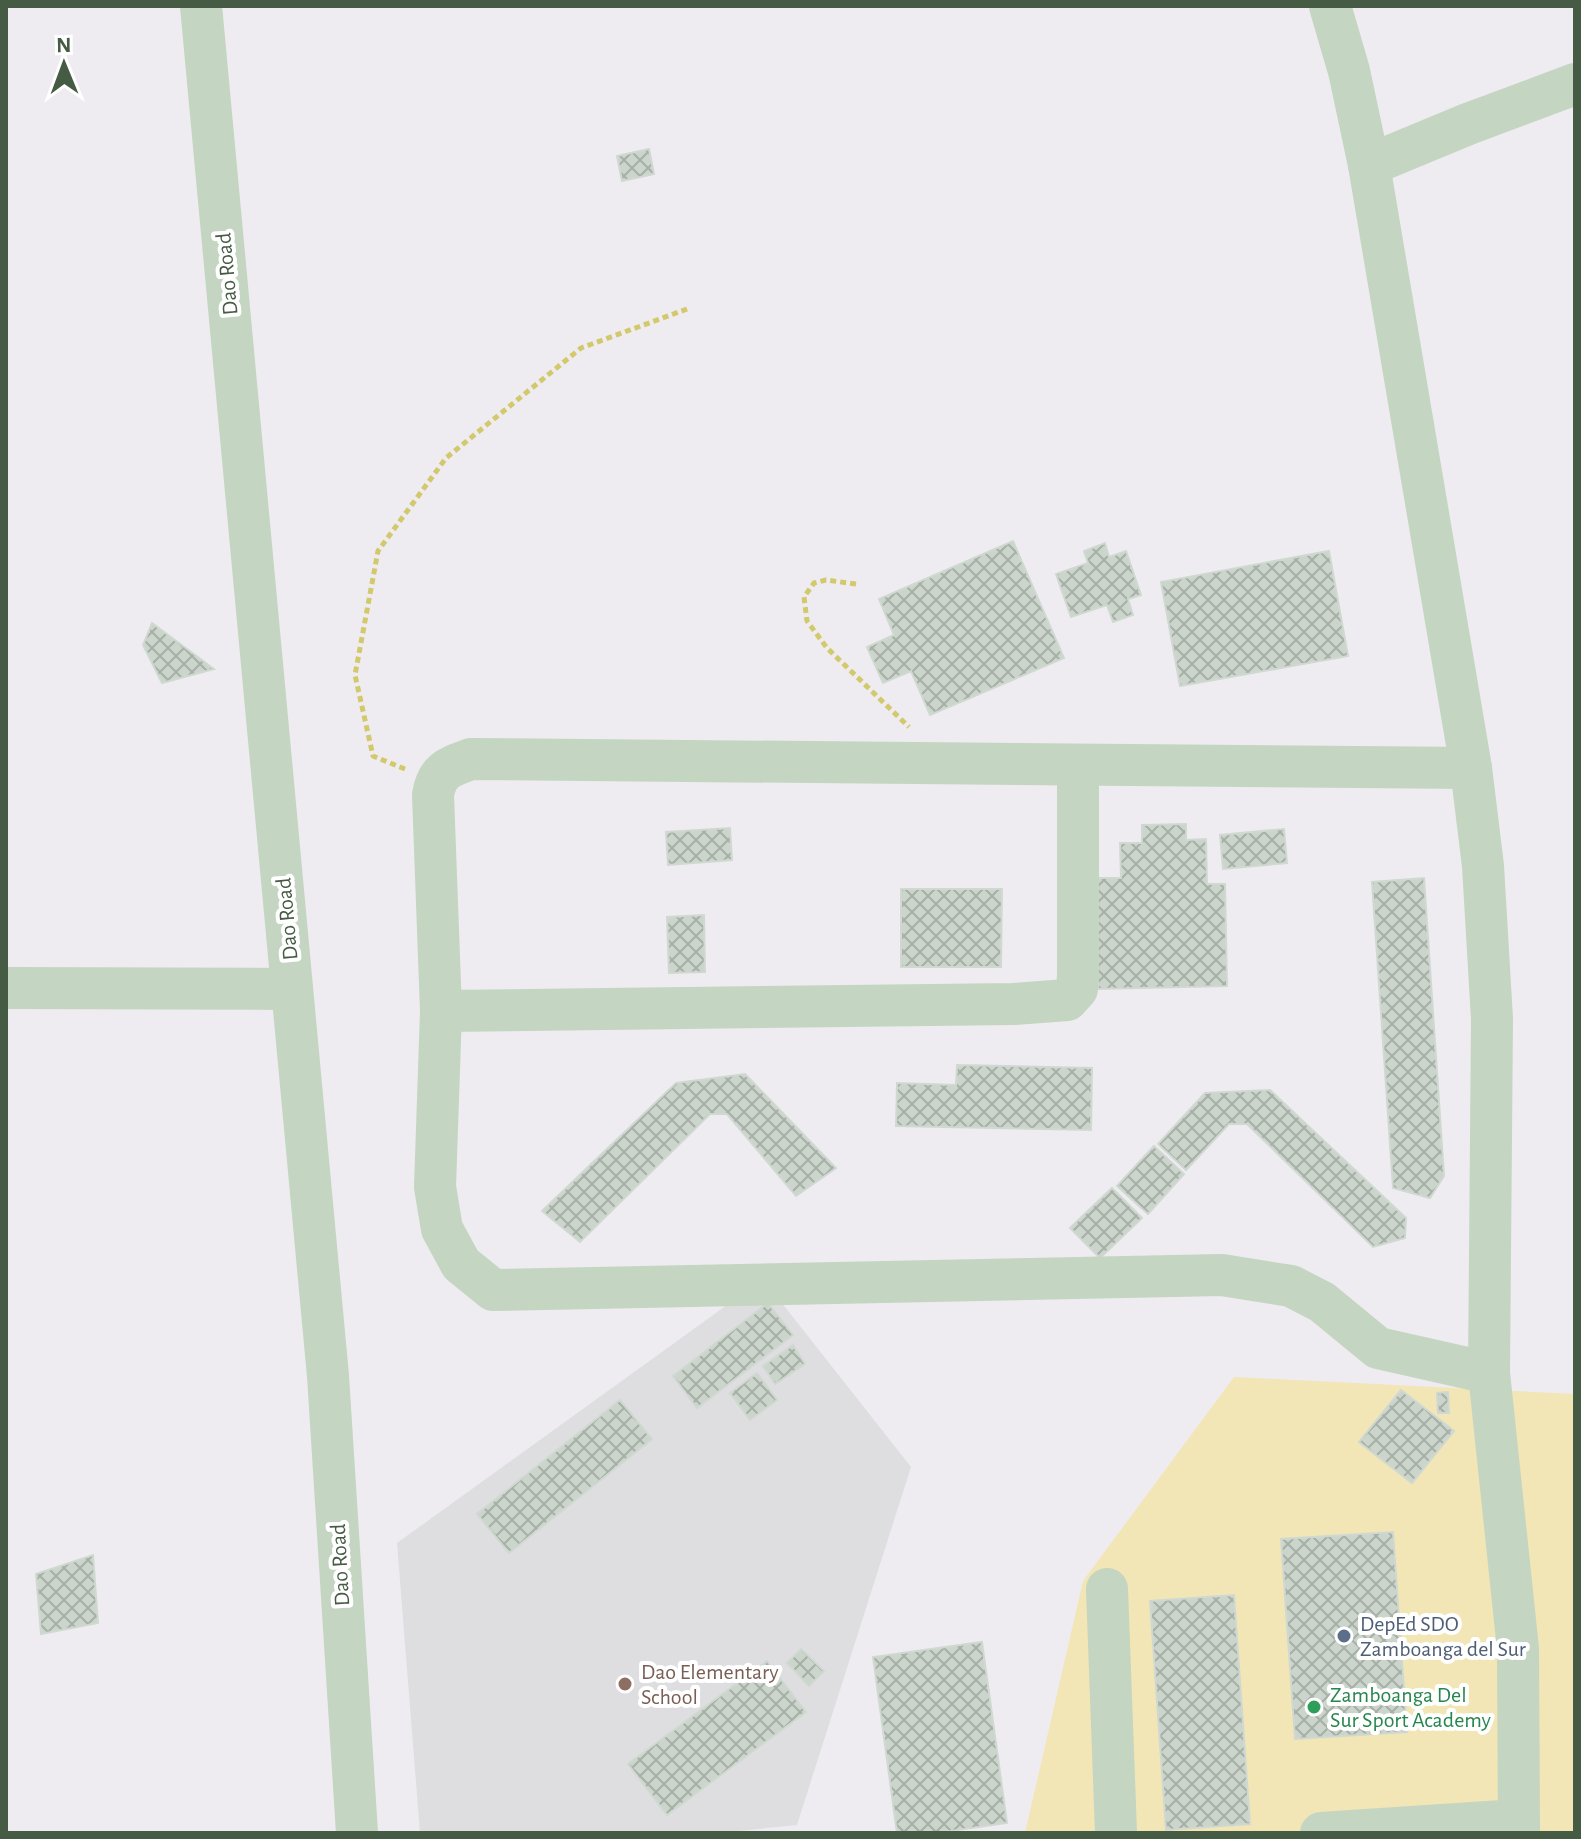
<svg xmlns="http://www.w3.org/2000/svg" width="1581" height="1839" font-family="'Alegreya Sans',sans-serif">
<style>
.education{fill:#dedee1}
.garden{fill:#f2e5b6}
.building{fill:url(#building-cross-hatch);stroke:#d0d9d1;stroke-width:2}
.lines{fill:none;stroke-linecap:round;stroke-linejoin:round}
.path{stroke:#d2c96c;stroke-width:5;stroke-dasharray:6 4;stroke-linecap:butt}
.minor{stroke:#c4d5c2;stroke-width:42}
.service-dot{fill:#5c6f8a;stroke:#fff;stroke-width:3}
.education-dot{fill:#8d6e63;stroke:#fff;stroke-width:3}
.leisure-dot{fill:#2e9e5b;stroke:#fff;stroke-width:3}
.labels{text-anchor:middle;stroke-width:8;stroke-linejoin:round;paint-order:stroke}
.street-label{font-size:22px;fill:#465b44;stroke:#fff}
.service-label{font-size:22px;fill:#4e5e75;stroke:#fff;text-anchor:start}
.education-label{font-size:22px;fill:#785e54;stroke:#fff;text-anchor:start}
.leisure-label{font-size:22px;fill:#27864d;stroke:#fff;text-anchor:start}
</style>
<defs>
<pattern id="building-cross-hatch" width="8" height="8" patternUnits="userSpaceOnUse" patternTransform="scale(2)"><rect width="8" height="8" fill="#ccd5cc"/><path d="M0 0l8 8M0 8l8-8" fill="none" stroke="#a7b0a7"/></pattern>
</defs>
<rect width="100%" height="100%" fill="#eeecf0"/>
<polygon class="education" points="763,1279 911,1467 797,1825 719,1833 420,1833 397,1543"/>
<polygon class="garden" points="1234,1377 1575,1394 1575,1833 1025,1833 1083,1581"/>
<g class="building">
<polygon points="649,149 654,174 622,181 617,156"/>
<polygon points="1013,541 1064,658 930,715 911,671 883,683 867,647 894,635 879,599"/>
<polygon points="1105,543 1109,557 1126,551 1141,595 1128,599 1133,615 1113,622 1107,605 1071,617 1056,574 1088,563 1084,551"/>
<polygon points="1329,551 1348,656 1180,686 1161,582"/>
<polygon points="152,623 214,669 162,683 143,645"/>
<polygon points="1186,824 1186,840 1206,839 1207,884 1225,884 1227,986 1098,989 1095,878 1121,878 1120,843 1142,843 1142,825"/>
<polygon points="730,828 732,860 668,865 666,832"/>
<polygon points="1284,829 1287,863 1223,869 1220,835"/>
<polygon points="1424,878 1444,1176 1430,1198 1393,1188 1372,882"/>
<polygon points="901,889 1002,889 1001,967 901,967"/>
<polygon points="704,915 705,972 669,973 667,917"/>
<polygon points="957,1065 1092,1068 1091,1130 896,1126 897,1083 956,1085"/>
<polygon points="745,1074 836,1168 796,1196 727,1114 710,1114 580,1242 542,1211 676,1083"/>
<polygon points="1270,1090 1406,1218 1405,1238 1373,1247 1247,1124 1229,1124 1186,1170 1158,1144 1205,1093"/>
<polygon points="1154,1146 1184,1174 1148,1214 1117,1186"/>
<polygon points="1112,1188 1142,1218 1100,1258 1070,1228"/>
<polygon points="768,1303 793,1335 697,1408 673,1376"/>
<polygon points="793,1345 805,1364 775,1384 763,1366"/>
<polygon points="757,1373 777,1400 750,1420 730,1393"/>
<polygon points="1401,1390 1454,1431 1412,1483 1359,1442"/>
<polygon points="1448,1392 1449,1413 1438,1413 1437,1393"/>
<polygon points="620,1400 652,1439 509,1553 477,1514"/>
<polygon points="1393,1532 1407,1732 1295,1739 1281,1539"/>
<polygon points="93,1555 98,1623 41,1634 36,1574"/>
<polygon points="1234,1595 1250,1824 1166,1830 1150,1601"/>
<polygon points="982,1642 1007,1823 937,1833 897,1833 873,1657"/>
<polygon points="801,1649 824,1671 809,1686 787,1663"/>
<polygon points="767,1661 806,1712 667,1815 628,1764"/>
</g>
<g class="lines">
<g class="path">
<polyline points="856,584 826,580 814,583 804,597 807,621 827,648 909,727"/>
<polyline points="405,769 373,756 355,675 378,551 446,458 581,348 687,309"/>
</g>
<g class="minor">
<polyline points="201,6 328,1376 357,1833"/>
<polyline points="1330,6 1349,71 1369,165 1471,768 1483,866 1492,1019 1489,1373 1518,1649 1519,1833"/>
<polyline points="1369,165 1468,124 1575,84"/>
<path d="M1471,768L471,759C449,767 437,770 433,795L441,1011L435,1187L442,1229L461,1264L493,1290L1222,1275L1291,1286L1322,1302L1378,1348L1489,1373"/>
<polyline points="6,988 292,989"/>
<polyline points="441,1011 1014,1004 1067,1000 1077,989 1078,975 1078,766"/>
<polyline points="1107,1589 1116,1833"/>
<polyline points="1321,1833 1518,1820"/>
</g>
</g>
<circle class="service-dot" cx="1344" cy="1636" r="8"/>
<circle class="education-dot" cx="625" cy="1684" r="8"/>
<circle class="leisure-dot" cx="1314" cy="1707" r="8"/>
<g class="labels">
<g class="street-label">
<text transform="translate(226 274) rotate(-95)" y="8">Dao Road</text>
<text transform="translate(286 919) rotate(-95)" y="8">Dao Road</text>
<text transform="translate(339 1565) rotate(-93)" y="8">Dao Road</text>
</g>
<g class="service-label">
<text x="1360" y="1631">DepEd SDO<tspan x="1360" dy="25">Zamboanga del Sur</tspan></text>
</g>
<g class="education-label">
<text x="641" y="1679">Dao Elementary<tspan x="641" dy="25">School</tspan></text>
</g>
<g class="leisure-label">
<text x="1330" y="1702">Zamboanga Del<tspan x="1330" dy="25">Sur Sport Academy</tspan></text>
</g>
</g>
<rect width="1581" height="1839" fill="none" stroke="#465b44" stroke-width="16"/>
<g transform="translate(64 64) rotate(359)" stroke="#ffffff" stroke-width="6" paint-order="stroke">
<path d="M0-6L14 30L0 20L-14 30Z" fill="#465b44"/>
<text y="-12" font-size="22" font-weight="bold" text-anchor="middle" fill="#465b44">N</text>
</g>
</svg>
